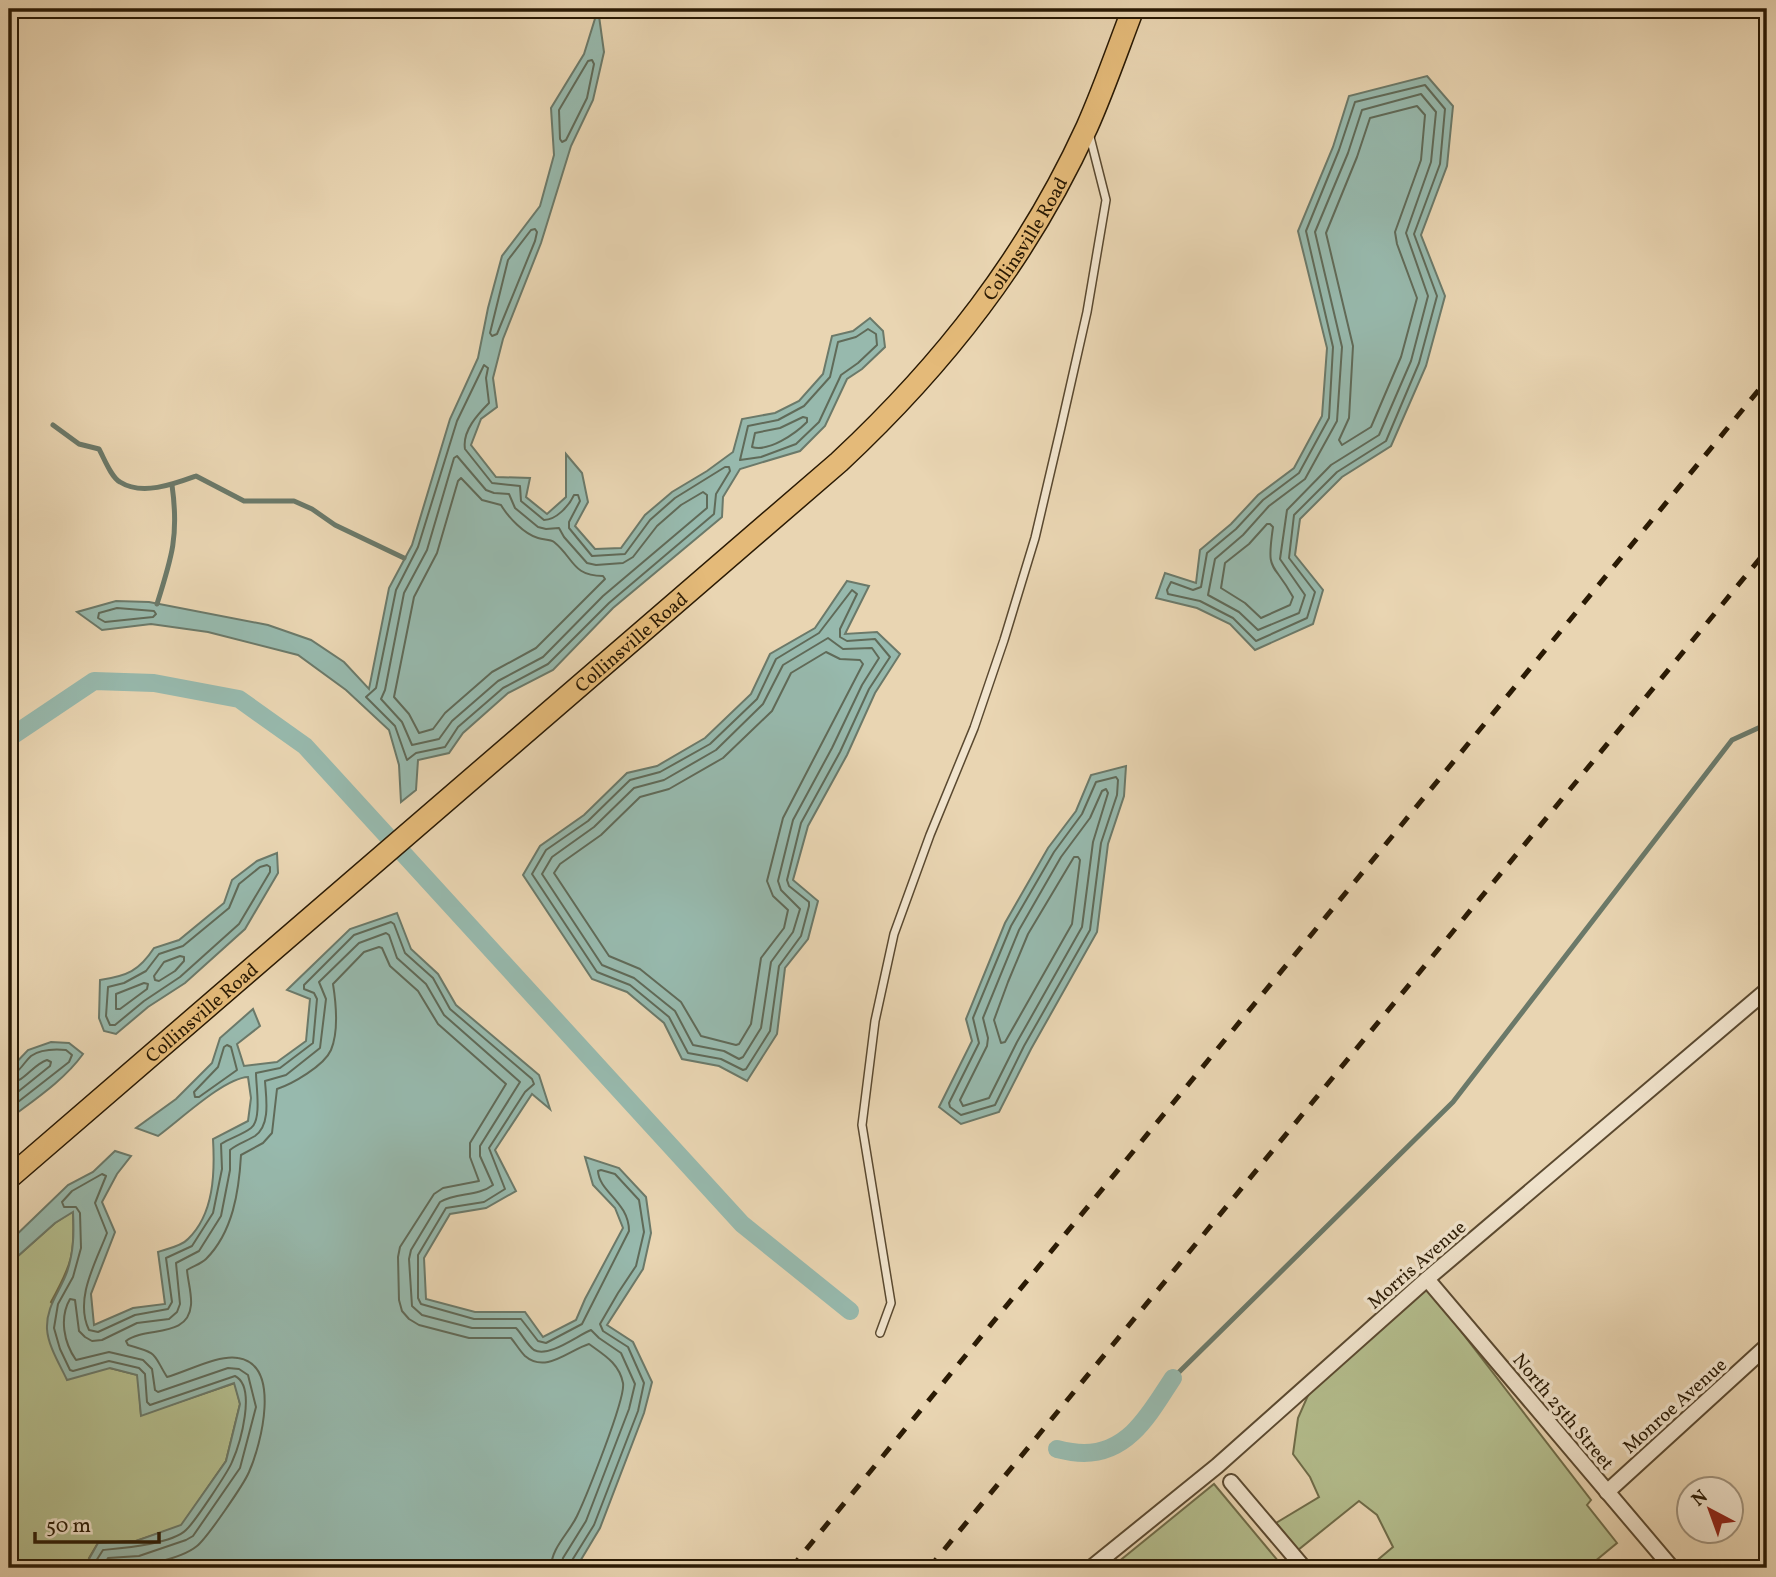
<svg xmlns="http://www.w3.org/2000/svg" width="1776" height="1577" font-family="Vollkorn,serif">
<style>
.green{fill:#b4be8e;stroke:#6f6c49;stroke-width:2}
.water{fill:#97b9ad;stroke:#6b7969;stroke-width:2}
.lines{fill:none;stroke-linecap:round;stroke-linejoin:round}
.shore{stroke:#606a58;stroke-width:2}
.stream{stroke:#6b7969;stroke-width:5}
.canal{stroke:#97b9ad;stroke-width:18}
.service-casing{stroke:#5a4930;stroke-width:10}
.minor-casing{stroke:#5a4930;stroke-width:18}
.primary-casing{stroke:#2a1a04;stroke-width:24}
.service{stroke:#f1e4cd;stroke-width:7}
.minor{stroke:#f1e4cd;stroke-width:14}
.primary{stroke:#e4ba79;stroke-width:21}
.rail{stroke:#2a1a04;stroke-width:5;stroke-dasharray:12 12;stroke-linecap:butt}
.labels{text-anchor:middle;stroke-width:7;stroke-linejoin:round;paint-order:stroke}
.street-label{font-size:19px;fill:#2a1a04;stroke:#f1e4cd}
</style>
<rect width="100%" height="100%" fill="#e9d5b2"/>
<filter id="stains"><feTurbulence type="fractalNoise" baseFrequency=".00286" numOctaves="4"/><feColorMatrix values="0 0 0 0 .2 0 0 0 0 .09 0 0 0 0 .02 0 0 0 .5 -.17"/></filter>
<radialGradient id="worn" r=".72"><stop offset=".6" stop-color="#630" stop-opacity="0"/><stop offset="1" stop-color="#630" stop-opacity=".3"/></radialGradient>
<g class="green">
<path d="M73,1211C75,1254 72,1264 51,1302L110,1368L138,1375L141,1415L235,1383L240,1404L226,1461L181,1526L136,1541L98,1543L89,1558L87,1568H9V1264L55,1223Z"/>
<polygon points="1423,1282 1591,1500 1587,1505 1617,1543 1588,1567 1577,1568 1368,1568 1393,1547 1377,1515 1359,1501 1298,1550 1276,1523 1319,1497 1310,1477 1293,1454 1298,1418 1313,1384"/>
<polygon points="1214,1484 1284,1568 1111,1568 1112,1567"/>
</g>
<g class="water">
<polygon points="598,9 604,52 593,100 571,146 541,243 503,339 493,378 497,407 481,419 471,445 496,477 530,478 526,497 547,514 566,497 566,454 582,473 588,502 575,526 595,549 621,548 645,515 672,492 707,471 733,452 742,419 775,413 799,401 823,374 832,336 853,331 870,318 883,331 885,347 862,369 847,379 825,426 800,451 740,469 723,497 722,517 613,608 553,670 508,693 463,733 449,753 418,760 416,790 401,802 399,765 389,730 346,690 298,655 208,632 151,624 102,630 77,612 116,601 149,602 268,625 311,640 344,662 369,689 389,588 412,545 450,419 478,358 488,308 502,256 540,206 554,155 551,108 584,54"/>
<polygon points="1427,76 1453,106 1447,166 1421,235 1445,296 1426,366 1391,446 1342,477 1300,519 1295,555 1323,590 1313,624 1255,650 1230,624 1197,608 1156,598 1165,573 1196,583 1200,550 1231,524 1258,495 1294,468 1322,416 1327,348 1298,231 1333,147 1349,96"/>
<polygon points="847,581 869,586 845,634 877,632 900,654 875,693 847,755 808,826 793,880 818,901 808,939 785,968 777,1034 747,1081 719,1066 682,1059 664,1023 627,992 592,979 523,875 540,846 584,815 627,773 657,766 705,738 751,694 770,654 815,628"/>
<polygon points="1126,766 1124,796 1108,844 1097,932 1031,1049 999,1112 961,1124 939,1107 972,1041 966,1019 1005,923 1048,848 1076,811 1091,775"/>
<path d="M277,853L278,873L245,929L185,983L148,1007L116,1034L104,1031L99,1018L100,980C127,976 139,971 154,948L179,940L224,903L232,880L257,861Z"/>
<path d="M397,913L411,949L438,974L456,1005L539,1075L550,1109L532,1094L495,1150L516,1191L486,1208L450,1214L424,1258L426,1299L475,1312H525L543,1337L576,1320L585,1299L623,1228L615,1208L593,1185L585,1157L619,1168L646,1197L651,1233L643,1269L607,1325L633,1342L652,1382L644,1413L600,1528L576,1568H87L89,1559L98,1543L136,1541L181,1525L226,1461L240,1404L234,1383L141,1416L137,1375L110,1368L67,1380C60,1365 48,1346 47,1329C46,1306 60,1292 67,1272C74,1251 74,1233 73,1212L55,1223L9,1264V1242L68,1185L93,1172L115,1151L131,1156L117,1174L102,1202L115,1232L91,1294L94,1325L133,1308L165,1304L158,1252C167,1249 182,1246 188,1239C214,1214 215,1173 213,1139L248,1121L251,1098L248,1077C224,1078 180,1120 158,1136L136,1128L176,1099L212,1063L220,1038L253,1009L260,1026L237,1044L244,1066L277,1062L306,1041L310,999L287,990L350,929Z"/>
<path d="M51,1042L69,1043L83,1054C65,1079 37,1098 13,1116H9L10,1069L28,1050Z"/>
</g>
<g class="lines">
<g class="shore">
<polygon points="592,60 594,64 587,98 566,140 562,142 560,139 559,110 588,61"/>
<polygon points="1425,85 1445,109 1440,164 1414,234 1437,296 1419,363 1386,441 1337,472 1294,515 1289,558 1315,592 1307,618 1256,641 1233,618 1200,601 1168,594 1167,590 1171,582 1193,590 1201,587 1207,553 1236,529 1263,500 1299,473 1329,418 1333,347 1306,231 1339,150 1355,102"/>
<polygon points="1421,94 1436,112 1431,162 1406,233 1428,296 1411,361 1379,435 1331,465 1287,510 1280,559 1305,595 1299,613 1258,630 1239,612 1208,595 1215,559 1243,535 1269,506 1305,479 1337,421 1342,347 1315,232 1348,153 1362,110"/>
<polygon points="1417,106 1425,115 1421,160 1395,232 1397,244 1417,298 1401,357 1371,427 1342,445 1339,440 1349,418 1353,346 1326,233 1357,157 1370,118"/>
<polygon points="535,229 537,232 535,241 497,334 492,336 490,333 508,260 531,230"/>
<polygon points="868,329 876,334 877,345 858,363 841,375 819,422 796,444 761,457 740,460 748,426 778,420 804,406 830,377 838,342 856,337"/>
<path d="M484,365L488,368L486,378L489,403C478,414 462,431 465,449L492,483L520,486L521,501L544,520C556,520 569,506 574,495H578L580,501L569,522V528L592,556L625,554L650,520L675,498L725,467H729L730,471L716,494L714,514L609,603L548,664L503,688L458,727L445,747L416,753L407,760L395,726L366,697L376,688L396,590L418,547L457,421Z"/>
<path d="M803,417L807,418V422C795,434 769,452 752,447L755,433L780,428Z"/>
<polygon points="457,456 486,490 494,493 509,494 515,508 538,527 546,529 559,528 564,537 587,563 596,565 623,563 633,557 657,526 681,505 703,492 707,495 707,508 603,596 543,657 498,681 452,721 439,739 412,745 402,722 381,699 385,690 404,593 427,550 454,458"/>
<path d="M461,478L482,500L501,505C508,517 524,534 538,538C544,540 550,539 554,542C574,558 572,576 603,576L605,579L536,648L492,672L445,713L433,729L419,733L409,714L394,697L414,597L437,553L458,481Z"/>
<path d="M1267,524H1270L1273,527C1266,575 1273,560 1293,597L1290,605L1261,618L1245,603L1221,588L1225,563L1249,544Z"/>
<polygon points="852,590 857,594 840,629 840,637 847,641 875,639 890,657 869,689 840,752 801,823 787,880 789,886 809,902 809,906 801,936 779,966 770,1031 746,1069 743,1070 721,1059 688,1053 669,1017 630,985 597,972 532,874 546,850 588,821 630,780 660,772 710,744 757,699 776,659 819,633"/>
<polygon points="117,608 154,611 156,614 153,617 105,622 98,618 99,613"/>
<polygon points="828,638 843,649 872,648 879,658 862,685 832,748 793,820 778,881 781,890 800,909 793,932 771,962 761,1028 743,1057 739,1059 724,1051 693,1045 675,1011 634,978 602,965 542,874 552,857 594,827 634,788 664,780 716,750 763,704 783,665"/>
<polygon points="826,652 840,659 860,660 863,664 783,818 767,881 773,896 788,910 784,928 761,958 751,1024 739,1044 736,1045 701,1036 681,1002 640,969 609,956 554,873 560,864 601,835 640,797 669,789 723,758 772,711 791,673"/>
<polygon points="1116,777 1118,780 1117,795 1101,843 1090,930 1024,1046 995,1105 961,1115 950,1107 949,1103 979,1043 973,1018 1011,926 1054,852 1082,814 1096,782"/>
<polygon points="1106,789 1108,793 1093,842 1082,927 1017,1042 989,1098 963,1106 960,1100 987,1046 988,1038 983,1018 1019,930 1061,857 1090,818 1102,791"/>
<polygon points="1074,857 1078,857 1080,860 1072,924 1005,1042 1001,1043 994,1020 1008,982 1028,934"/>
<polygon points="267,865 270,867 270,872 239,924 180,977 144,1001 115,1025 110,1025 106,1016 108,987 124,983 146,971 159,954 183,946 229,908 239,884 260,867"/>
<polygon points="180,956 184,957 184,961 175,971 159,981 155,980 154,976 164,962"/>
<polygon points="144,983 148,984 147,989 120,1009 116,1009 116,994"/>
<polygon points="227,1045 231,1047 237,1070 199,1097 195,1097 194,1092 218,1067 224,1047"/>
<path d="M9,1075C20,1073 23,1063 31,1056C41,1049 55,1049 66,1050L72,1055L69,1062L9,1109"/>
<path d="M9,1083C25,1082 32,1065 47,1060L51,1062L50,1066L9,1099"/>
<path d="M94,1568L96,1561L103,1550C123,1548 172,1544 186,1530C194,1523 228,1472 232,1462C240,1444 257,1387 235,1376L150,1405L147,1402L145,1374L139,1368L109,1361L73,1371L70,1370L60,1349L54,1328L58,1304L73,1277L81,1248L80,1213L76,1207H64L62,1202L72,1191L102,1174L106,1176L95,1203L107,1233C96,1262 74,1299 89,1330L98,1332L135,1315L168,1309L172,1302L166,1258L192,1246L213,1213L222,1169L221,1144C230,1138 242,1135 251,1128C262,1120 256,1086 256,1073L280,1068L313,1043L317,999L314,993L304,989V985L354,935L391,922L394,924L405,953L433,978L450,1009L532,1079L534,1084L525,1092L489,1148L505,1189L484,1202L446,1208L418,1255V1298L421,1304L474,1319H521L538,1341L546,1343L582,1324L629,1231C629,1202 599,1192 598,1171L601,1170L615,1174L639,1200L644,1232L636,1266L618,1293L600,1324L603,1331L628,1347L644,1383L638,1411L594,1525L571,1562L570,1568"/>
<path d="M103,1568L108,1558L139,1556L186,1540L193,1536L240,1468L256,1407L248,1375L239,1369L228,1368L158,1392L155,1390L152,1369L143,1360L109,1352L76,1360C64,1343 59,1318 70,1299L75,1300L79,1331L85,1337L92,1341L102,1340L137,1323L169,1319L177,1312L180,1304L176,1263L199,1251L221,1216L230,1170V1150C237,1144 247,1141 255,1136C271,1125 266,1097 265,1081L286,1075L320,1048L326,999L319,982L359,943L386,933L389,935L397,958L426,984L444,1015L520,1082L480,1146V1156L493,1185C477,1197 457,1192 440,1202L411,1250L409,1259L412,1306L422,1315L472,1328H516C522,1334 527,1345 534,1350C549,1358 578,1335 591,1330L599,1338L621,1353L635,1384L629,1409L586,1521L563,1558L561,1568"/>
<path d="M116,1568C137,1567 180,1560 197,1546C207,1538 244,1484 249,1472C261,1445 282,1365 238,1358C219,1354 186,1372 167,1377C152,1353 160,1354 128,1345L126,1341C146,1326 188,1339 191,1305C192,1294 188,1282 187,1270C193,1266 201,1264 206,1259C233,1232 239,1191 241,1155L263,1143L272,1133L277,1089C292,1084 324,1066 331,1050C339,1031 336,1003 333,984L364,952L379,947L382,948L390,966L418,991L438,1024L506,1084L470,1143V1157L479,1181L443,1188L434,1194L400,1247L398,1257L399,1300L402,1311L409,1319L419,1325L469,1338H511C516,1344 520,1351 525,1356C546,1374 569,1350 589,1344C604,1355 619,1363 623,1383C626,1398 586,1497 577,1516C569,1533 551,1548 551,1568"/>
</g>
<g class="stream">
<path d="M53,425L79,444L99,449C104,458 111,477 120,482C142,496 174,484 196,476L244,501H294L312,509L335,525L404,558"/>
<path d="M157,604C172,557 179,535 172,485"/>
<polyline points="1173,1378 1453,1102 1732,740 1767,724"/>
</g>
<g class="canal">
<polyline points="9,738 94,681 154,683 239,699 305,746 742,1224 850,1311"/>
<path d="M1057,1449C1065,1451 1075,1453 1084,1453C1130,1453 1151,1411 1173,1378"/>
</g>
<defs>
<polyline id="service" points="880,1333 891,1303 862,1125 875,1021 894,934 930,835 974,728 1004,640 1035,538 1061,427 1087,312 1106,200 1089,133"/>
<g id="minor">
<polyline points="1427,1279 1672,1568"/>
<polyline points="1231,1482 1304,1568"/>
<polyline points="1607,1492 1767,1346"/>
<polyline points="1091,1568 1217,1466 1427,1279 1767,990"/>
</g>
<g id="primary">
<path id="s1" d="M9,1178L839,462C944,364 1027,258 1087,127C1104,89 1118,48 1133,9"/>
</g>
</defs>
<use href="#service" class="service-casing"/>
<use href="#minor" class="minor-casing"/>
<use href="#primary" class="primary-casing"/>
<use href="#service" class="service"/>
<use href="#minor" class="minor"/>
<use href="#primary" class="primary"/>
<g class="rail">
<polyline points="791,1568 1767,380"/>
<polyline points="929,1568 1767,550"/>
</g>
</g>
<g class="labels">
<g class="street-label">
<text dy="7" stroke="none"><textPath href="#s1" startOffset="1388">Collinsville Road</textPath></text>
<text dy="7" stroke="none"><textPath href="#s1" startOffset="821">Collinsville Road</textPath></text>
<text dy="7" stroke="none"><textPath href="#s1" startOffset="254">Collinsville Road</textPath></text>
<text transform="translate(1416 1264) rotate(-41)" y="7">Morris Avenue</text>
<text transform="translate(1674 1405) rotate(-42)" y="7">Monroe Avenue</text>
<text transform="translate(1564 1411) rotate(50)" y="7">North 25th Street</text>
</g>
</g>
<rect width="1776" height="1577" fill="none" stroke="#e9d5b2" stroke-width="35"/>
<rect x="10" y="10" width="1755" height="1556" fill="none" stroke="#2a1a04" stroke-width="3.5"/>
<rect x="18" y="18" width="1741" height="1542" fill="none" stroke="#2a1a04" stroke-width="2"/>
<g transform="translate(1710 1510) rotate(319)"><circle r="33" fill="#f1e4cd" stroke="#a1937d" stroke-width="2"/>
<path d="M0-5L12 26L0 18L-12 26Z" fill="#8f2418"/>
<text y="-10" font-size="19" font-weight="bold" text-anchor="middle" fill="#2a1a04">N</text>
</g>
<path d="M35 1532v10h124v-10" fill="none" stroke="#2a1a04" stroke-width="3.5"/>
<text x="46" y="1532" font-size="21" fill="#2a1a04" stroke="#f1e4cd" stroke-width="5" paint-order="stroke">50 m</text>
<rect width="100%" height="100%" filter="url(#stains)"/>
<rect width="100%" height="100%" fill="url(#worn)"/>
</svg>
